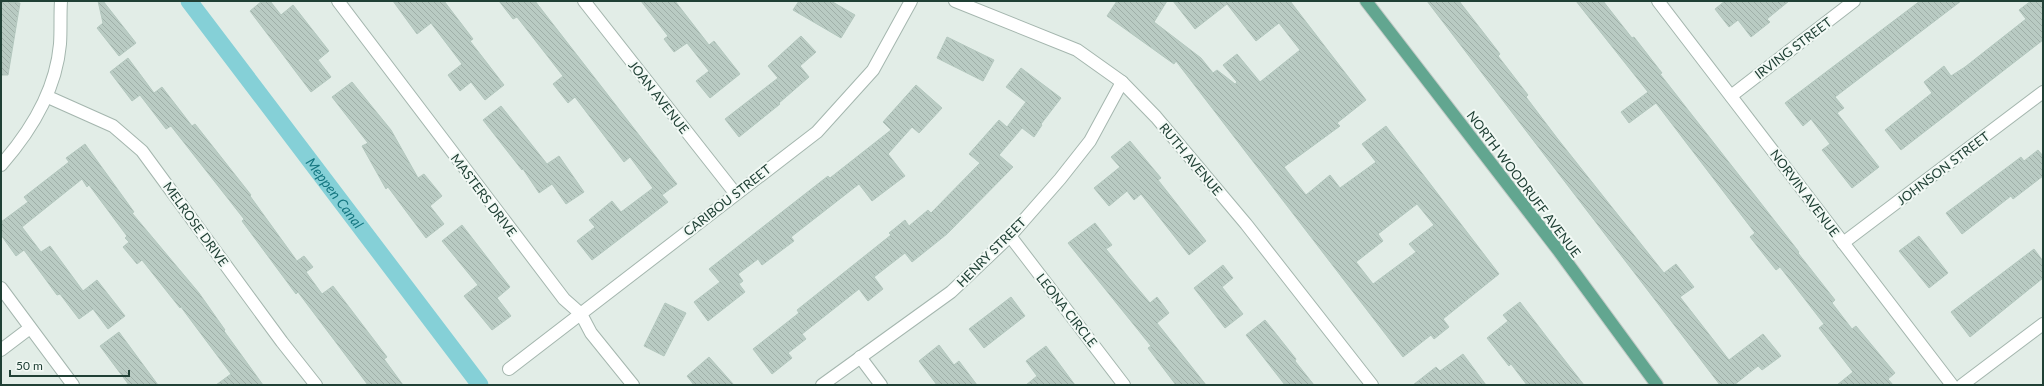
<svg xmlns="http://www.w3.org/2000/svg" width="2044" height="386" font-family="Lato,sans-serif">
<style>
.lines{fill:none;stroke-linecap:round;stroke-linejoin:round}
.canal{stroke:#85d0d7;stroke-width:17}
.building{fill:url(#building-back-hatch);stroke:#b3c7be;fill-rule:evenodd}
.street-casing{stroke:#a4b6ae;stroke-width:14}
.primary-casing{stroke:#c1cac6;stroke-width:14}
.street{stroke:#fff;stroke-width:12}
.primary{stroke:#62a690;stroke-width:12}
.labels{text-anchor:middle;stroke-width:4;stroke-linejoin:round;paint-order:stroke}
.street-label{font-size:13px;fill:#204035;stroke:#f2f9f5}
.water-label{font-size:14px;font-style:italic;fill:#157781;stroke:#f2f9f5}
</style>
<defs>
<pattern id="building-back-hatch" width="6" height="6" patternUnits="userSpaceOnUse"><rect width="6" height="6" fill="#b9cbc3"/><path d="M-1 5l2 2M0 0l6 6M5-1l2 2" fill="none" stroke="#9fafa8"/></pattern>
</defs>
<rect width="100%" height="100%" fill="#e2ede7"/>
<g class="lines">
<path class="canal" id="s1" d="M189,1L480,385"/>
</g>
<g class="building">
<polygon points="1,1 20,3 8,75 1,75"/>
<polygon points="98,1 103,1 136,43 119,56 97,28 103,23"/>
<polygon points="262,1 270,1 281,15 293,5 329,51 318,60 331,77 311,92 250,11"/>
<polygon points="393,1 444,1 473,39 470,41 504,85 485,100 471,82 460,91 448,75 462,64 431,23 417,34"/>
<polygon points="499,1 535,1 677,184 662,195 668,202 592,260 577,241 595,227 589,220 612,201 621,212 653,188 630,157 624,162 575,97 568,103 553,84 563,76 517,17 513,19"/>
<polygon points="641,1 675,1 709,45 714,41 740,74 710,98 696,81 709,71 687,43 674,52 664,39 668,36"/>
<polygon points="799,1 831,1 855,15 841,38 793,10"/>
<path d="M1117,1H1167L1154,22L1201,58L1213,73L1217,70L1235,84L1237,82L1223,65L1237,54L1260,82L1300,50L1279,23L1256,41L1227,4L1195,29L1173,1H1290L1366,100L1337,123L1340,126L1284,167L1306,195L1330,175L1340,188L1376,162L1362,144L1386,126L1499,274L1443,319L1449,327L1434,339L1431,335L1403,357L1176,61L1174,64L1107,16ZM1417,204L1434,225L1409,244L1416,252L1373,284L1356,262L1383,241L1378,234Z"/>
<polygon points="1427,1 1459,1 1500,54 1498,56 1528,95 1526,97 1557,138 1664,273 1676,264 1694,287 1680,297 1729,360 1763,334 1781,356 1762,370 1758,366 1734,385 1720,385"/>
<polygon points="1576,1 1603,1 1632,38 1634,37 1662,73 1660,74 1799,252 1798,253 1835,300 1832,303 1852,329 1856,326 1895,373 1888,379 1893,385 1837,385 1853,372 1819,328 1824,324 1780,267 1776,270 1750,237 1755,233 1656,103 1629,123 1621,112 1648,92"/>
<polygon points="1725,1 1789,1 1767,19 1770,22 1751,37 1738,20 1729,27 1715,9"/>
<polygon points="1920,1 1961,1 1835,97 1844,108 1837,113 1879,167 1852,188 1822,150 1830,144 1811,119 1803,126 1785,103"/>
<polygon points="2031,1 2043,1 2043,40 1901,150 1885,130 1932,93 1924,82 1944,66 1951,76 1965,67 2026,19 2019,10"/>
<polygon points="801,36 816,52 800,66 809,77 779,103 780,104 739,137 725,119 778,78 768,66"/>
<polygon points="947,37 994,60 983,81 937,58"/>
<polygon points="128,58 154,93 162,87 192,126 195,124 251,195 250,196 297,261 304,256 313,267 306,272 322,294 333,286 387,357 384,359 403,385 368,385 298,292 296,294 242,221 244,219 171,126 166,129 140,95 132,101 110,72"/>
<polygon points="1021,68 1061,98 1041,124 1042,125 1034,137 1022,128 999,155 1013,167 947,234 912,262 905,253 874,277 883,289 868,301 859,289 802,334 806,339 788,353 792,358 772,374 753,349 799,313 797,310 891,235 889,233 905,220 909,226 928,210 931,213 980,163 969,154 999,120 1007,127 1026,102 1006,87"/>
<polygon points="352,82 391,130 418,178 424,174 442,196 430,206 444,224 426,238 388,187 386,189 362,146 368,143 332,97"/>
<polygon points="916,85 942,108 919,133 912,127 888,154 905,176 872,201 859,184 791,237 794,241 762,265 758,259 738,274 743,281 739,284 745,292 708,321 694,302 720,282 709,269 828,176 830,178 891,130 883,122"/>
<polygon points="501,106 547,164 559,156 584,192 566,204 552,184 539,193 523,169 522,170 483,120"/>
<polygon points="1130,141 1161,178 1158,180 1206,241 1189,255 1141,194 1134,200 1127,191 1109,206 1094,188 1120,167 1111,157"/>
<polygon points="85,144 134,212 132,213 199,293 225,330 224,331 263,385 216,385 231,374 181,307 180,308 142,260 137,264 123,247 129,242 125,238 127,236 89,185 87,187 82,179 22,227 41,252 50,246 83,291 97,280 125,316 108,329 93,309 79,319 60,294 57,295 24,250 16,256 1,235 1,222 28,202 24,197 69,162 66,158"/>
<polygon points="2038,150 2043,156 2043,176 2013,199 2011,196 1962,234 1946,213 2021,157 2024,161"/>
<polygon points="1095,223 1112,245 1106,249 1129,278 1150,303 1157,297 1169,313 1157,323 1206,385 1176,385 1148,348 1151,346 1068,243"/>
<polygon points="462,225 510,287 497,298 511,316 492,330 464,296 478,285 442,241"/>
<polygon points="1919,236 1948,273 1929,288 1899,251"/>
<polygon points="2034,249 2043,261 2043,278 1970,337 1951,312"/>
<polygon points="1223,265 1233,278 1222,287 1243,314 1225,328 1194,288"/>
<polygon points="1011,297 1025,316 984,348 969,329"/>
<polygon points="1520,302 1552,344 1584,385 1527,385 1511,364 1509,366 1487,338 1508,321 1503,315"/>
<polygon points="665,303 686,313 664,356 644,346"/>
<polygon points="1265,320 1296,359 1295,361 1314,385 1285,385 1246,335"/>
<polygon points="119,332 158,385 129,385 100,346"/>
<polygon points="939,345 954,365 959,361 977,385 937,385 919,361"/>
<polygon points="1046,346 1075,385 1026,385 1037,376 1026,361"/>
<polygon points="1463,354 1486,385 1413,385 1436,367 1440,371"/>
<polygon points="709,357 734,385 694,385 687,376"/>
</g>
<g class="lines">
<defs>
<g id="street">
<polyline points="338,1 564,299 581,314 591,333 633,385"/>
<polyline points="584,1 735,193"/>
<polyline points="955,1 1077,50 1122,82 1156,117 1246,224 1372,385"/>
<polyline points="1658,1 1952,385"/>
<polyline points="1731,96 1854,1"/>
<polyline points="48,97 113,126 142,151 282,342 316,385"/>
<path d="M1,165C31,131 56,90 60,44C61,30 60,15 61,1"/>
<polyline points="1010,236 1124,385"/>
<polyline points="1843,243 2043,92"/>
<polyline points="1,288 73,385"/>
<polyline points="1,350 30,328"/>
<polyline points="860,357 881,385"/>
<polyline points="509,369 817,132 873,70 911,1"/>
<polyline points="822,385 951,292 1010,236 1060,179 1090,141 1122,82"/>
<polyline points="1962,385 2043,324"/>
</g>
<polyline id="primary" points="1366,1 1558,250 1657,385"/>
</defs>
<use href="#street" class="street-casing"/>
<use href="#primary" class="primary-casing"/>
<use href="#street" class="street"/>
<use href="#primary" class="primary"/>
</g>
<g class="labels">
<g class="street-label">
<text transform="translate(1793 48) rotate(-37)" y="5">IRVING STREET</text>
<text transform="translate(659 97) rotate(52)" y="5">JOAN AVENUE</text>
<text transform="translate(1191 159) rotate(50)" y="5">RUTH AVENUE</text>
<text transform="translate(1943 168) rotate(-37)" y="5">JOHNSON STREET</text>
<text transform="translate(1524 184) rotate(53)" y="5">NORTH WOODRUFF AVENUE</text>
<text transform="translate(1805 193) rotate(53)" y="5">NORVIN AVENUE</text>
<text transform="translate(484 195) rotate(53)" y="5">MASTERS DRIVE</text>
<text transform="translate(727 200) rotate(-38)" y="5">CARIBOU STREET</text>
<text transform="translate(196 224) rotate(54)" y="5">MELROSE DRIVE</text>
<text transform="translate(991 252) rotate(-45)" y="5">HENRY STREET</text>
<text transform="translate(1067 310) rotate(52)" y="5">LEONA CIRCLE</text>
</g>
<g class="water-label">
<text dy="5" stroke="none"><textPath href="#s1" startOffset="241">Meppen Canal</textPath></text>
</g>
</g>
<rect width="2044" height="386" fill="none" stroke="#204035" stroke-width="4"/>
<path d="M10 370v6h119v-6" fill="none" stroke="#204035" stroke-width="2"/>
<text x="16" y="370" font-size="12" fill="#204035" stroke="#f2f9f5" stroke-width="3" paint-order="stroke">50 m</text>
</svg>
